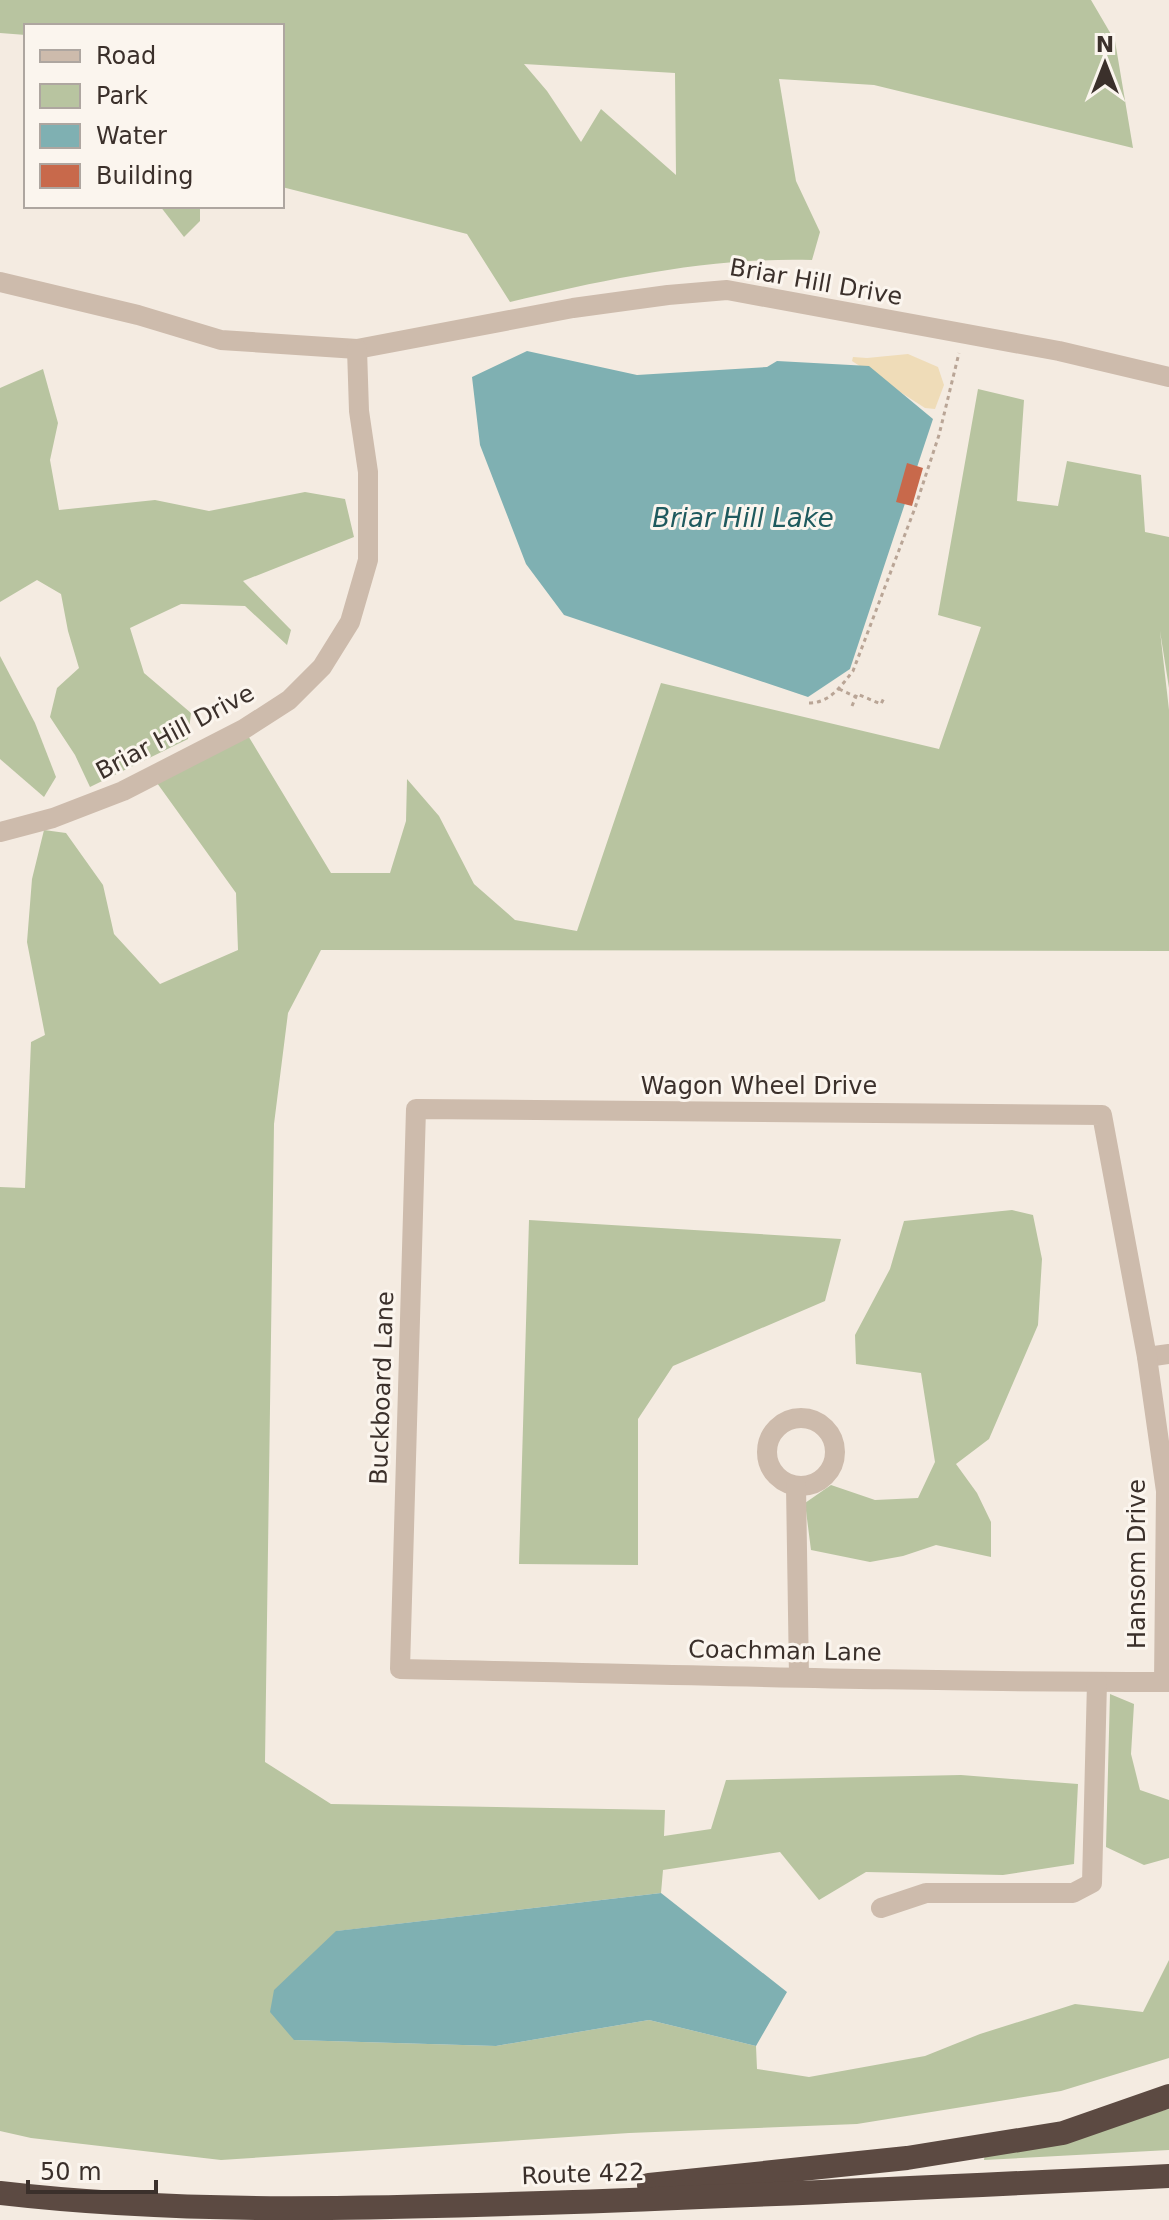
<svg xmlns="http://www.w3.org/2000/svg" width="1169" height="2220" font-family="'DejaVu Sans',sans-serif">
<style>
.green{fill:#b8c4a0;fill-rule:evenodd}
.sand{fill:#efdcb8}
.water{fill:#7fb0b2}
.building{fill:#c8694b}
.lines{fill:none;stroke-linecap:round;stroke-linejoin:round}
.path{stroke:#b9a596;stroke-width:3;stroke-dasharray:4 4;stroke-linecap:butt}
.minor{stroke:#cdbbac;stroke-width:20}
.highway{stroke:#5c4a42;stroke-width:24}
.labels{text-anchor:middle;stroke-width:6;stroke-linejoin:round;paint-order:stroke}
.street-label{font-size:24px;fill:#3b302b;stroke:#fbf5ee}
.water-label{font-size:26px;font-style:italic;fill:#1f5a5e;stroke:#fbf5ee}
</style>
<rect width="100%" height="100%" fill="#f4ebe1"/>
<g class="green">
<path d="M0,0H1091L1115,41L1133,148L874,85L779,79L796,181L820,232L812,260C709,257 609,279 510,302L467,234L282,187V26H26V35L0,33ZM524,64L675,73L676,175L601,109L581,142L547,91Z"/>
<polygon points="160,206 200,206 200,221 184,237"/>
<polygon points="43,369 58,423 50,460 59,510 155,500 209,511 305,492 345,499 354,537 243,581 291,630 287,645 245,606 181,604 130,628 144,673 191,713 188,739 90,787 75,755 50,717 57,688 79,668 68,631 61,594 37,580 0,602 0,388"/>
<polygon points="978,389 1024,400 1017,501 1058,506 1067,461 1141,475 1145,532 1169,537 1169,688 1160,631 1169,710 1169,951 321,950 288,1013 274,1124 265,1762 331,1804 665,1810 664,1836 711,1829 726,1780 961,1775 1078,1784 1074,1864 1003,1875 866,1872 819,1900 780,1852 663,1870 661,1893 337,1931 294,2040 496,2046 649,2020 756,2046 757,2069 809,2077 925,2056 980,2034 1075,2004 1143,2012 1169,1960 1169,2058 1061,2091 857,2124 629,2133 221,2160 31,2138 0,2131 0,1187 25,1188 31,1042 45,1035 27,942 32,879 44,830 66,833 103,885 114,934 160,984 238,950 236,893 152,776 244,729 331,873 390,873 406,821 407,779 439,816 474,884 515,920 577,931 661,683 939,749 981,627 938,615"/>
<polygon points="0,656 35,723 56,777 44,797 0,759"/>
<polygon points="1012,1210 1033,1215 1042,1259 1038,1325 989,1439 956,1464 977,1493 991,1522 991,1557 936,1545 903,1556 870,1562 811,1550 805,1503 831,1485 875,1500 918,1498 935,1462 921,1373 856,1364 855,1335 890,1269 904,1221"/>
<polygon points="529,1220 841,1239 825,1301 673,1366 638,1419 638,1565 519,1564"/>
<polygon points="1110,1694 1134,1704 1131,1754 1140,1790 1169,1800 1169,1858 1144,1865 1106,1847"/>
<polygon points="1169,2109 1169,2150 984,2160 985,2153"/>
</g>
<polygon class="sand" points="908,354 938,367 944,385 935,409 925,408 852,361 853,357 867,358"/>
<g class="water">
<polygon points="527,351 637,375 767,367 777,361 869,366 933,419 850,669 808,697 564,615 526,564 480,445 472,377"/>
<polygon points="661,1893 787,1992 756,2046 649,2020 496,2046 294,2040 270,2012 274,1990 336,1931"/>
</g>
<polygon class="building" points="907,463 923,468 912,506 896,502"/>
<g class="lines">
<g class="path">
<polyline points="839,689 856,697"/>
<path d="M809,703C830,703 841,686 853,671L915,508L939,435L959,353"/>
<polyline points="852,706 857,694 881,704 884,698"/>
</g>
<g class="minor">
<polyline points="0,282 138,315 221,340 357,349 573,308 668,295 727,290 1059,351 1169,377"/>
<polyline points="0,832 53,818 123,791 244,729 289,700 322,667 350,622 368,560 368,472 359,411 357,349"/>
<polyline points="1147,1357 1169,1354"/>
<circle cx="801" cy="1452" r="34"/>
<polyline points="796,1486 799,1677"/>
<path d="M1164,1682L1166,1491L1147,1357L1102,1115L416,1109L400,1669C655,1674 909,1682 1164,1682H1169"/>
<polyline points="881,1908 926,1893 1073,1893 1092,1883 1097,1682"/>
</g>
<g class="highway">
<polyline points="649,2185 907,2158 1063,2133 1169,2096"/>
<path d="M0,2193C180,2214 361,2209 542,2203C751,2196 960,2186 1169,2176"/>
</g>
</g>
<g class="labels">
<g class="street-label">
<text transform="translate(816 282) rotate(10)" y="8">Briar Hill Drive</text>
<text transform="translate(175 732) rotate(-28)" y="8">Briar Hill Drive</text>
<text x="759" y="1094">Wagon Wheel Drive</text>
<text transform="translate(382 1388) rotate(-88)" y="8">Buckboard Lane</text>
<text transform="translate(1137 1564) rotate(-90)" y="8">Hansom Drive</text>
<text transform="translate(785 1651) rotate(1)" y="8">Coachman Lane</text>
<text transform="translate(583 2174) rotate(-2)" y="8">Route 422</text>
</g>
<g class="water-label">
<text x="743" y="527">Briar Hill Lake</text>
</g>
</g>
<rect x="24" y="24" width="260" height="184" fill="#fbf5ee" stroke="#aea6a0" stroke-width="2"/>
<rect x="40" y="50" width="40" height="12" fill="#cdbbac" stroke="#aea6a0" stroke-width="2"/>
<text x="96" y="64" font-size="24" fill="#3b302b">Road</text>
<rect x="40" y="84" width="40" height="24" fill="#b8c4a0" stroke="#aea6a0" stroke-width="2"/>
<text x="96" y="104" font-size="24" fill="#3b302b">Park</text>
<rect x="40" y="124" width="40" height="24" fill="#7fb0b2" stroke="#aea6a0" stroke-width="2"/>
<text x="96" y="144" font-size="24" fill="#3b302b">Water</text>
<rect x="40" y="164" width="40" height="24" fill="#c8694b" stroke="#aea6a0" stroke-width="2"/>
<text x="96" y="184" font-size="24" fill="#3b302b">Building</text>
<g transform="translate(1105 64)" stroke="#fbf5ee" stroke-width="6" paint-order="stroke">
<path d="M0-6L14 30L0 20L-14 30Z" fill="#3b302b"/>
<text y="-12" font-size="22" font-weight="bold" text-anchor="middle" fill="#3b302b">N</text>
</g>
<path d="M28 2180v12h128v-12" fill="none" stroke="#3b302b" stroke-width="4"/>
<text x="40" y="2180" font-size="24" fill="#3b302b" stroke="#fbf5ee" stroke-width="6" paint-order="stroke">50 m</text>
</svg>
